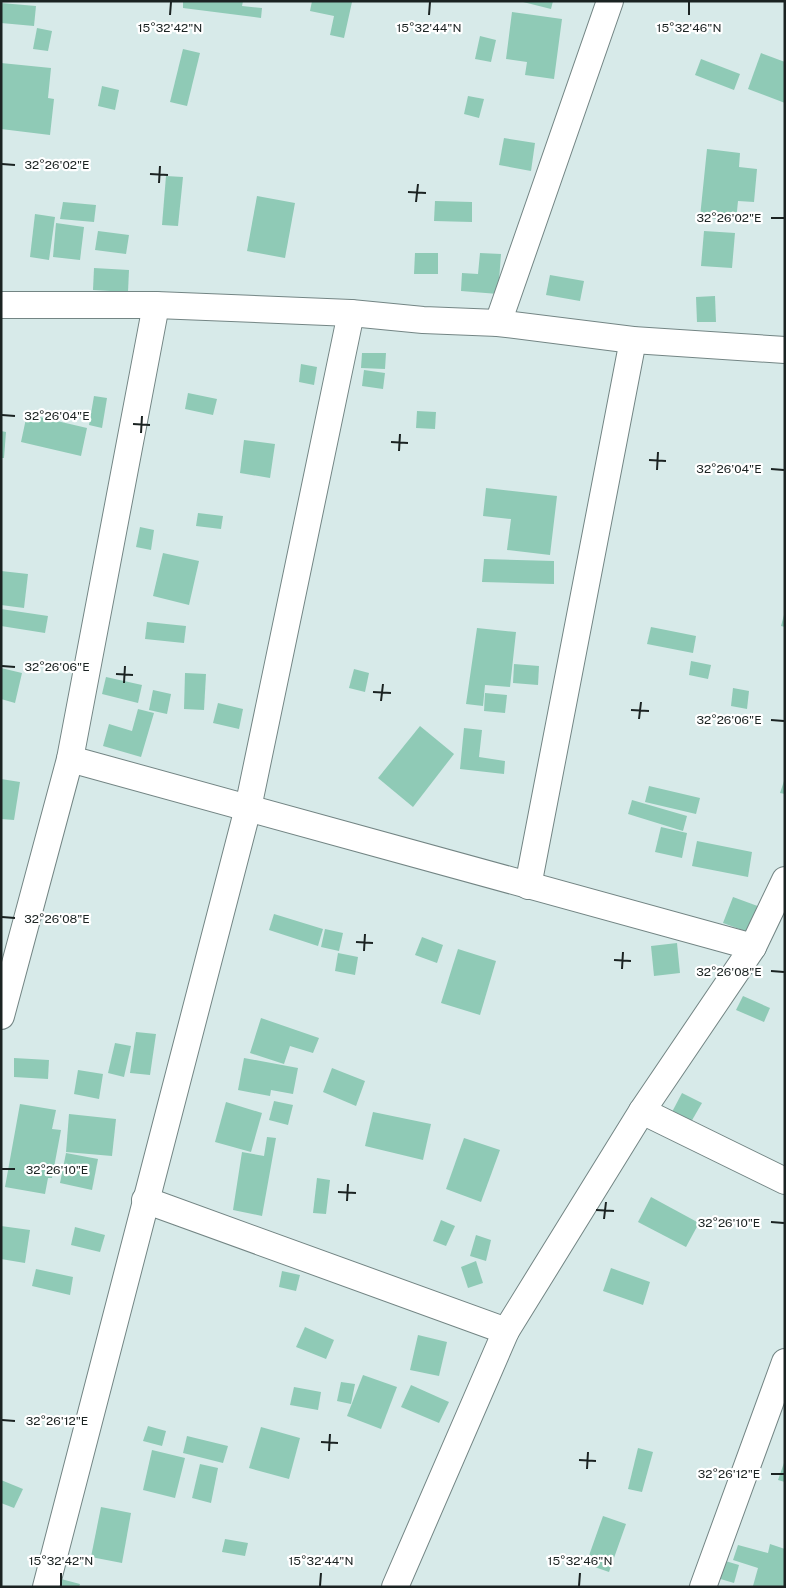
<svg xmlns="http://www.w3.org/2000/svg" width="786" height="1588" font-family="'Public Sans',sans-serif">
<style>
.building{fill:#8fcab6}
.lines{fill:none;stroke-linecap:round;stroke-linejoin:round}
.street-casing{stroke:#738584;stroke-width:28}
.street{stroke:#fff;stroke-width:26}
.ticks{fill:none;stroke:#1b2322;stroke-width:2}
.ticks-label{font-size:12px;text-anchor:middle;fill:#1b2322;stroke:#fff;stroke-width:4.5;stroke-linejoin:round;paint-order:stroke}
</style>
<rect width="100%" height="100%" fill="#d7eae9"/>
<g class="building">
<polygon points="183,1 243,1 242,6 262,8 261,18 183,8"/>
<polygon points="312,1 352,2 344,38 330,35 334,16 310,11"/>
<polygon points="519,1 553,1 551,9"/>
<polygon points="1,3 36,6 34,26 1,23"/>
<polygon points="512,12 562,19 554,79 525,75 527,62 506,59"/>
<polygon points="37,28 52,31 48,51 33,49"/>
<polygon points="480,36 496,40 491,62 475,59"/>
<polygon points="183,49 200,53 187,106 170,102"/>
<polygon points="761,53 785,62 785,103 748,89"/>
<polygon points="701,59 740,74 734,90 695,75"/>
<polygon points="1,63 51,68 48,98 54,99 50,135 1,129"/>
<polygon points="102,86 119,90 115,110 98,106"/>
<polygon points="468,96 484,99 479,118 464,114"/>
<polygon points="504,138 535,143 531,171 499,165"/>
<polygon points="707,149 740,153 739,167 757,169 754,202 738,201 736,221 700,217"/>
<polygon points="166,176 183,177 178,226 162,225"/>
<polygon points="257,196 295,203 285,258 247,251"/>
<polygon points="435,201 472,202 472,222 434,221"/>
<polygon points="63,202 96,205 94,222 60,219"/>
<polygon points="35,214 55,217 49,260 30,257"/>
<polygon points="56,223 84,227 80,260 53,257"/>
<polygon points="98,231 129,235 126,254 95,250"/>
<polygon points="704,231 735,233 732,268 701,266"/>
<polygon points="415,253 438,253 438,274 414,274"/>
<polygon points="480,253 501,254 498,294 461,291 462,273 478,274"/>
<polygon points="94,268 129,270 128,292 93,290"/>
<polygon points="550,275 584,281 580,301 546,295"/>
<polygon points="715,296 716,322 697,322 696,297"/>
<polygon points="362,353 386,353 385,369 361,368"/>
<polygon points="301,364 317,367 314,385 299,382"/>
<polygon points="364,370 385,373 383,389 362,386"/>
<polygon points="188,393 217,399 213,415 185,409"/>
<polygon points="94,396 107,398 102,428 89,425"/>
<polygon points="417,411 436,412 435,429 416,428"/>
<polygon points="27,414 87,428 81,456 21,442"/>
<polygon points="1,431 6,432 4,458 1,458"/>
<polygon points="244,440 275,444 270,478 240,473"/>
<polygon points="486,488 557,496 550,555 507,550 511,519 483,516"/>
<polygon points="198,513 223,516 221,529 196,526"/>
<polygon points="140,527 154,530 151,550 136,547"/>
<polygon points="163,553 199,561 189,605 153,596"/>
<polygon points="484,559 554,561 554,584 482,582"/>
<polygon points="1,571 28,574 24,608 1,605"/>
<polygon points="1,609 48,616 45,633 1,626"/>
<polygon points="785,611 785,627 781,626"/>
<polygon points="147,622 186,626 184,643 145,639"/>
<polygon points="651,627 696,636 693,653 647,644"/>
<polygon points="477,628 516,632 510,687 485,685 483,706 466,704"/>
<polygon points="691,661 711,665 708,679 689,675"/>
<polygon points="514,664 539,666 538,685 513,683"/>
<polygon points="1,668 22,673 15,703 1,699"/>
<polygon points="354,669 369,673 365,692 349,688"/>
<polygon points="185,673 206,674 204,710 184,709"/>
<polygon points="106,677 142,685 138,703 102,694"/>
<polygon points="733,688 749,691 747,709 731,706"/>
<polygon points="153,690 171,694 167,714 149,710"/>
<polygon points="485,693 507,695 505,713 484,711"/>
<polygon points="218,703 243,709 239,729 213,723"/>
<polygon points="138,709 154,713 141,757 103,746 109,724 132,731"/>
<polygon points="420,726 454,754 413,807 378,778"/>
<polygon points="464,728 482,730 479,757 505,761 504,774 460,769"/>
<polygon points="785,778 785,794 780,793"/>
<polygon points="1,779 20,782 14,820 1,819"/>
<polygon points="649,786 700,798 696,814 645,802"/>
<polygon points="632,800 687,816 683,831 628,814"/>
<polygon points="661,827 687,833 682,858 655,852"/>
<polygon points="697,841 752,852 748,877 692,866"/>
<polygon points="733,897 763,908 753,934 723,923"/>
<polygon points="274,914 323,929 318,946 269,930"/>
<polygon points="325,929 343,933 339,951 321,947"/>
<polygon points="422,937 443,945 437,963 415,955"/>
<polygon points="677,943 680,973 654,976 651,946"/>
<polygon points="458,949 496,961 480,1015 441,1003"/>
<polygon points="338,953 358,957 355,975 335,971"/>
<polygon points="743,996 770,1008 764,1022 736,1010"/>
<polygon points="261,1018 319,1038 313,1053 290,1046 284,1064 250,1053"/>
<polygon points="136,1032 156,1034 150,1075 130,1073"/>
<polygon points="115,1043 131,1046 124,1077 108,1073"/>
<polygon points="14,1058 49,1060 48,1079 14,1077"/>
<polygon points="244,1058 298,1068 293,1094 271,1090 270,1096 238,1090"/>
<polygon points="332,1068 365,1081 356,1106 323,1092"/>
<polygon points="78,1070 103,1074 99,1099 74,1094"/>
<polygon points="682,1093 702,1103 691,1122 672,1112"/>
<polygon points="274,1101 293,1105 288,1125 269,1120"/>
<polygon points="226,1102 262,1113 251,1152 215,1142"/>
<polygon points="20,1104 56,1110 52,1129 61,1130 52,1178 48,1178 45,1194 5,1187"/>
<polygon points="373,1112 431,1124 423,1160 365,1146"/>
<polygon points="69,1114 116,1119 112,1156 66,1152"/>
<polygon points="267,1137 276,1138 262,1216 233,1210 242,1152 264,1156"/>
<polygon points="464,1138 500,1150 481,1202 446,1189"/>
<polygon points="66,1153 98,1159 92,1190 60,1183"/>
<polygon points="317,1178 330,1180 326,1214 313,1213"/>
<polygon points="651,1197 699,1223 686,1247 638,1222"/>
<polygon points="441,1220 455,1226 446,1246 433,1241"/>
<polygon points="1,1226 30,1230 25,1263 1,1259"/>
<polygon points="75,1227 105,1235 100,1252 71,1245"/>
<polygon points="476,1235 491,1240 486,1261 470,1256"/>
<polygon points="476,1261 483,1283 468,1288 461,1267"/>
<polygon points="611,1268 650,1282 643,1305 603,1291"/>
<polygon points="36,1269 73,1277 70,1295 32,1286"/>
<polygon points="282,1271 300,1275 296,1291 279,1287"/>
<polygon points="305,1327 334,1340 326,1359 296,1347"/>
<polygon points="418,1335 447,1342 439,1376 410,1370"/>
<polygon points="363,1375 397,1387 381,1429 347,1416"/>
<polygon points="341,1382 355,1384 351,1404 337,1401"/>
<polygon points="411,1385 449,1402 439,1423 401,1407"/>
<polygon points="294,1387 321,1392 318,1410 290,1405"/>
<polygon points="148,1426 166,1431 162,1446 143,1441"/>
<polygon points="261,1427 300,1438 289,1479 249,1468"/>
<polygon points="187,1436 228,1446 223,1463 183,1453"/>
<polygon points="638,1448 653,1452 642,1492 628,1489"/>
<polygon points="152,1450 185,1458 175,1498 143,1490"/>
<polygon points="785,1460 785,1482 778,1480"/>
<polygon points="200,1464 218,1468 211,1503 192,1498"/>
<polygon points="1,1480 23,1489 14,1508 1,1503"/>
<polygon points="101,1507 131,1513 122,1563 91,1557"/>
<polygon points="603,1516 626,1524 609,1572 586,1564"/>
<polygon points="225,1539 248,1543 245,1556 222,1552"/>
<polygon points="770,1544 785,1549 785,1587 753,1586 758,1568 733,1560 738,1545 768,1553"/>
<polygon points="722,1560 739,1565 734,1583 717,1578"/>
<polygon points="61,1579 80,1584 79,1587 59,1587"/>
</g>
<g class="lines">
<defs>
<g id="street">
<polyline points="1,305 156,305 351,313 423,320 498,323 633,340 785,350"/>
<polyline points="498,323 610,1"/>
<polyline points="70,759 753,947"/>
<polyline points="528,886 633,340"/>
<polyline points="1,1016 70,759 156,305"/>
<polyline points="642,1111 785,1181"/>
<polyline points="145,1200 506,1331"/>
<polyline points="46,1587 248,808 351,313"/>
<polyline points="395,1587 506,1331 642,1111 753,947 785,880"/>
<polyline points="703,1587 785,1362"/>
</g>
</defs>
<use href="#street" class="street-casing"/>
<use href="#street" class="street"/>
</g>
<path class="ticks" d="M170,15L171,2M429,15L430,2M689,15V2M2,164L15,165M150,174L168,175M159,183L160,166M408,192L426,193M416,202L418,184M771,218H784M2,415L15,416M133,424L150,425M141,433L142,416M391,442L408,443M399,451L400,434M649,460L666,461M771,469L784,470M657,470L658,452M2,666L15,667M116,674L133,675M124,683L125,666M373,692L391,693M381,701L383,684M631,710L649,711M639,719L641,702M771,720L784,721M2,917L15,918M356,942L373,943M364,951L365,934M614,960L631,961M622,969L623,952M771,971L784,972M2,1169H15M338,1192L356,1193M347,1201L348,1184M596,1210L614,1211M604,1219L606,1202M771,1222L784,1223M2,1420L15,1421M321,1442L338,1443M329,1451L330,1434M579,1460L596,1461M587,1469L588,1452M771,1474H784M61,1586V1573M320,1586L321,1573M579,1586L580,1573"/>
<g class="ticks-label">
<text x="170" y="32">15°32'42"N</text>
<text x="429" y="32">15°32'44"N</text>
<text x="689" y="32">15°32'46"N</text>
<text x="57" y="169">32°26'02"E</text>
<text x="729" y="222">32°26'02"E</text>
<text x="57" y="420">32°26'04"E</text>
<text x="729" y="473">32°26'04"E</text>
<text x="57" y="671">32°26'06"E</text>
<text x="729" y="724">32°26'06"E</text>
<text x="57" y="923">32°26'08"E</text>
<text x="729" y="976">32°26'08"E</text>
<text x="57" y="1174">32°26'10"E</text>
<text x="729" y="1227">32°26'10"E</text>
<text x="57" y="1425">32°26'12"E</text>
<text x="729" y="1478">32°26'12"E</text>
<text x="61" y="1565">15°32'42"N</text>
<text x="321" y="1565">15°32'44"N</text>
<text x="580" y="1565">15°32'46"N</text>
</g>
<rect width="786" height="1588" fill="none" stroke="#1b2322" stroke-width="5"/>
</svg>
